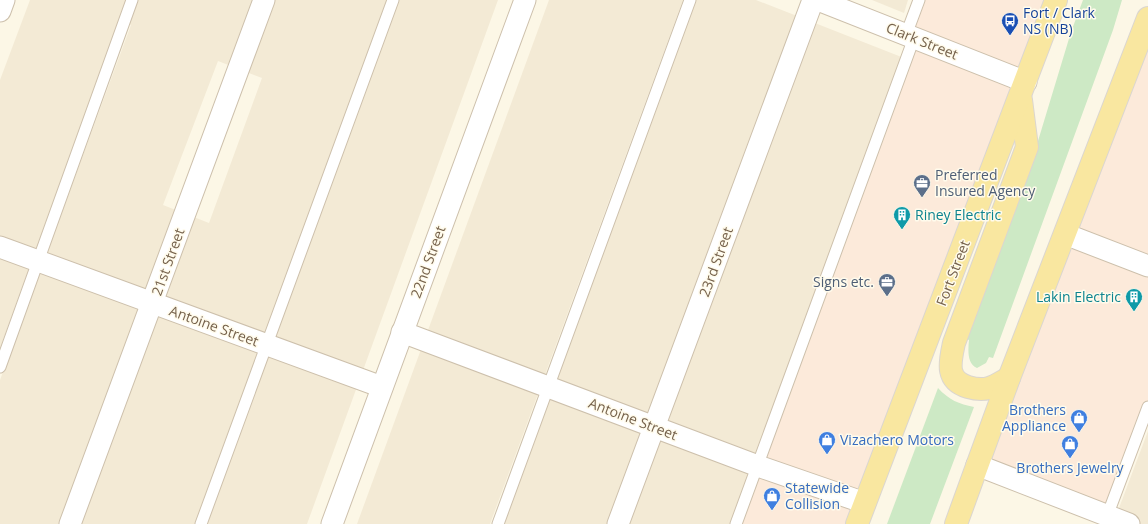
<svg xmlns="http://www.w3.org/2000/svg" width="1148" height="524" font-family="'Open Sans',sans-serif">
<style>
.residential{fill:#f3ead5;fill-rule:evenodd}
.commercial{fill:#fceada}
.grass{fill:#cde9c5}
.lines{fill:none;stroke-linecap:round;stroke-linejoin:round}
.service-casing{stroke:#cdc0ac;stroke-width:13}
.minor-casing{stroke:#cdc0ac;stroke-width:23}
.primary-casing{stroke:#dbd6d0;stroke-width:24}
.service{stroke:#fff;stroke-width:11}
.minor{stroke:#fff;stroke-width:21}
.primary{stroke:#f9e7a0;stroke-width:22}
.labels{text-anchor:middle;stroke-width:3;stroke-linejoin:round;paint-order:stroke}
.transit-label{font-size:14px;fill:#164399;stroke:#fffbec;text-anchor:start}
.street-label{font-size:14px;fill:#75614b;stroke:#fffbec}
.service-label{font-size:14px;fill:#4e5e75;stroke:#fffbec;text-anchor:start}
.culture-label{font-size:14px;fill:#0d838f;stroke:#fffbec;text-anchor:start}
.shop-label{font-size:14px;fill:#366cbe;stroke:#fffbec;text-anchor:start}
</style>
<rect width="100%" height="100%" fill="#fcf7e6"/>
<g class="residential">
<path d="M30,0H498L307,524H0V380L131,25L119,21L0,348V80ZM218,61L262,78L209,223L163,205Z"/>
<polygon points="549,0 683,0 490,524 357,524"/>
<polygon points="696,0 756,0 904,58 731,524 503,524"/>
<polygon points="872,0 908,0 904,13"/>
<polygon points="1148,431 1148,524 1113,524"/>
</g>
<g class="commercial">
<polygon points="919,0 1056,0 857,524 736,524 914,38 906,35"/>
<polygon points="1148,18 1148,407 1108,516 977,465"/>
</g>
<g class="grass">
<path d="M1083,0H1122L1113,30L993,358L989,357L986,363L977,368C967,364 968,350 969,340L965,338L1038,141L1071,32Z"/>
<path d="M938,388C949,400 959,404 974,407L930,524H887Z"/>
</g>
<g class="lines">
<defs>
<g id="service">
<polyline points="906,35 919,0"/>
<polyline points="0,367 132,0"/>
<polyline points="1106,519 1148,407"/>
<polyline points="201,524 393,0"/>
<polyline points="498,524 690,0"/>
<polyline points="736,524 914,38"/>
</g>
<g id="minor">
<polyline points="818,0 1026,82"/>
<polyline points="0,11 4,0"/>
<polyline points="1065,234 1148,266"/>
<polyline points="0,247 382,387"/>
<polyline points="402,332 758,466 865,503"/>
<polyline points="977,465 1129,524"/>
<polyline points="70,524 264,0"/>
<polyline points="332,524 525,0"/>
<polyline points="618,524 813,0"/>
</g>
<g id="primary">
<path d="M1009,378C1003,381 996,386 989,388C982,390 975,389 968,387C945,380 950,362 954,343L1027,147L1021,100"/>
<polyline points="857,524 1056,0"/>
<polyline points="956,524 1009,378 1148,18"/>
</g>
</defs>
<use href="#service" class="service-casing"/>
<use href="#minor" class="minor-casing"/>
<use href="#primary" class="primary-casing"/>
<use href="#service" class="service"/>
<use href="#minor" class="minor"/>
<use href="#primary" class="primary"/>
</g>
<defs>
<symbol id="bus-pin" viewBox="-11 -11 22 30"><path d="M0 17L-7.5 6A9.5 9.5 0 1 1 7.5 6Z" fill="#1a4fb4" stroke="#fffbec"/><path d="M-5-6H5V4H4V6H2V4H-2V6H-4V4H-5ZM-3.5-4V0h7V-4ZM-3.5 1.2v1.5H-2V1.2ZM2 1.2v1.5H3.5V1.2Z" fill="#fff"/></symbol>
<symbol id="office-pin" viewBox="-11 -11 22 30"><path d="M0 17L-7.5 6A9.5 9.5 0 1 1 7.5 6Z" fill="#5c6f8a" stroke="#fffbec"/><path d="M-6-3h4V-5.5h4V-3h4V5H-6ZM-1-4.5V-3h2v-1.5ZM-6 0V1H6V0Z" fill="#fff"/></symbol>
<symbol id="building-pin" viewBox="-11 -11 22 30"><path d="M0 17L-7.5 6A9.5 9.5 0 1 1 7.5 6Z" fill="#0f9aa8" stroke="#fffbec"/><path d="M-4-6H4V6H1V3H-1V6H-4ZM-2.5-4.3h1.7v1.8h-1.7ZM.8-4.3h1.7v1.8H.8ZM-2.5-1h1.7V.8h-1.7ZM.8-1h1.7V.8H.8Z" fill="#fff"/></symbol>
<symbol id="shop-pin" viewBox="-11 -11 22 30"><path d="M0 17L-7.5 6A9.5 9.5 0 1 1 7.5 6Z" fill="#3f7fe0" stroke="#fffbec"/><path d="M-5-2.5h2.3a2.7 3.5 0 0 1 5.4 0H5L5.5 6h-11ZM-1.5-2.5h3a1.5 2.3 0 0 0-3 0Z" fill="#fff"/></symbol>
</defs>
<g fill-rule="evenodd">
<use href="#bus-pin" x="1000" y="11" width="20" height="27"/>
<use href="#office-pin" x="912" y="173" width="20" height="27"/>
<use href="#building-pin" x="892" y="205" width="20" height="27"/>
<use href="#office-pin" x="877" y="272" width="20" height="27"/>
<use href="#building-pin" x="1124" y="287" width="20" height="27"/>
<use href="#shop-pin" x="1069" y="408" width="20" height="27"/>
<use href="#shop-pin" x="817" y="430" width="20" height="27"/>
<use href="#shop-pin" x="1060" y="434" width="20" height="27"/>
<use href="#shop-pin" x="762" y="486" width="20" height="27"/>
</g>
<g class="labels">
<g class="transit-label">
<text x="1023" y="18">Fort / Clark<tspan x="1023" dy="16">NS (NB)</tspan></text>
</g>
<g class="street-label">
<text transform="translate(922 41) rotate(22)" y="5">Clark Street</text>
<text transform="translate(168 262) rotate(-70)" y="5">21st Street</text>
<text transform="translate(428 262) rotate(-70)" y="5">22nd Street</text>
<text transform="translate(716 262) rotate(-70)" y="5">23rd Street</text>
<text transform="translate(953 273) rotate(-69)" y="5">Fort Street</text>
<text transform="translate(214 326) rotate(20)" y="5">Antoine Street</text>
<text transform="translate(633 419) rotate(21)" y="5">Antoine Street</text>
</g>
<g class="service-label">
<text x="935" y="180">Preferred<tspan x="935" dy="16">Insured Agency</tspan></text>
<text x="874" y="287" text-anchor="end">Signs etc.</text>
</g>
<g class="culture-label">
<text x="915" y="220">Riney Electric</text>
<text x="1121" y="302" text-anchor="end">Lakin Electric</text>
</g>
<g class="shop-label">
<text x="1066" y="415" text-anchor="end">Brothers<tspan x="1066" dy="16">Appliance</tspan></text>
<text x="840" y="445">Vizachero Motors</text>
<text x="1070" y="473" text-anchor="middle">Brothers Jewelry</text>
<text x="785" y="493">Statewide<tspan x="785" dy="16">Collision</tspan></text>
</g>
</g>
</svg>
